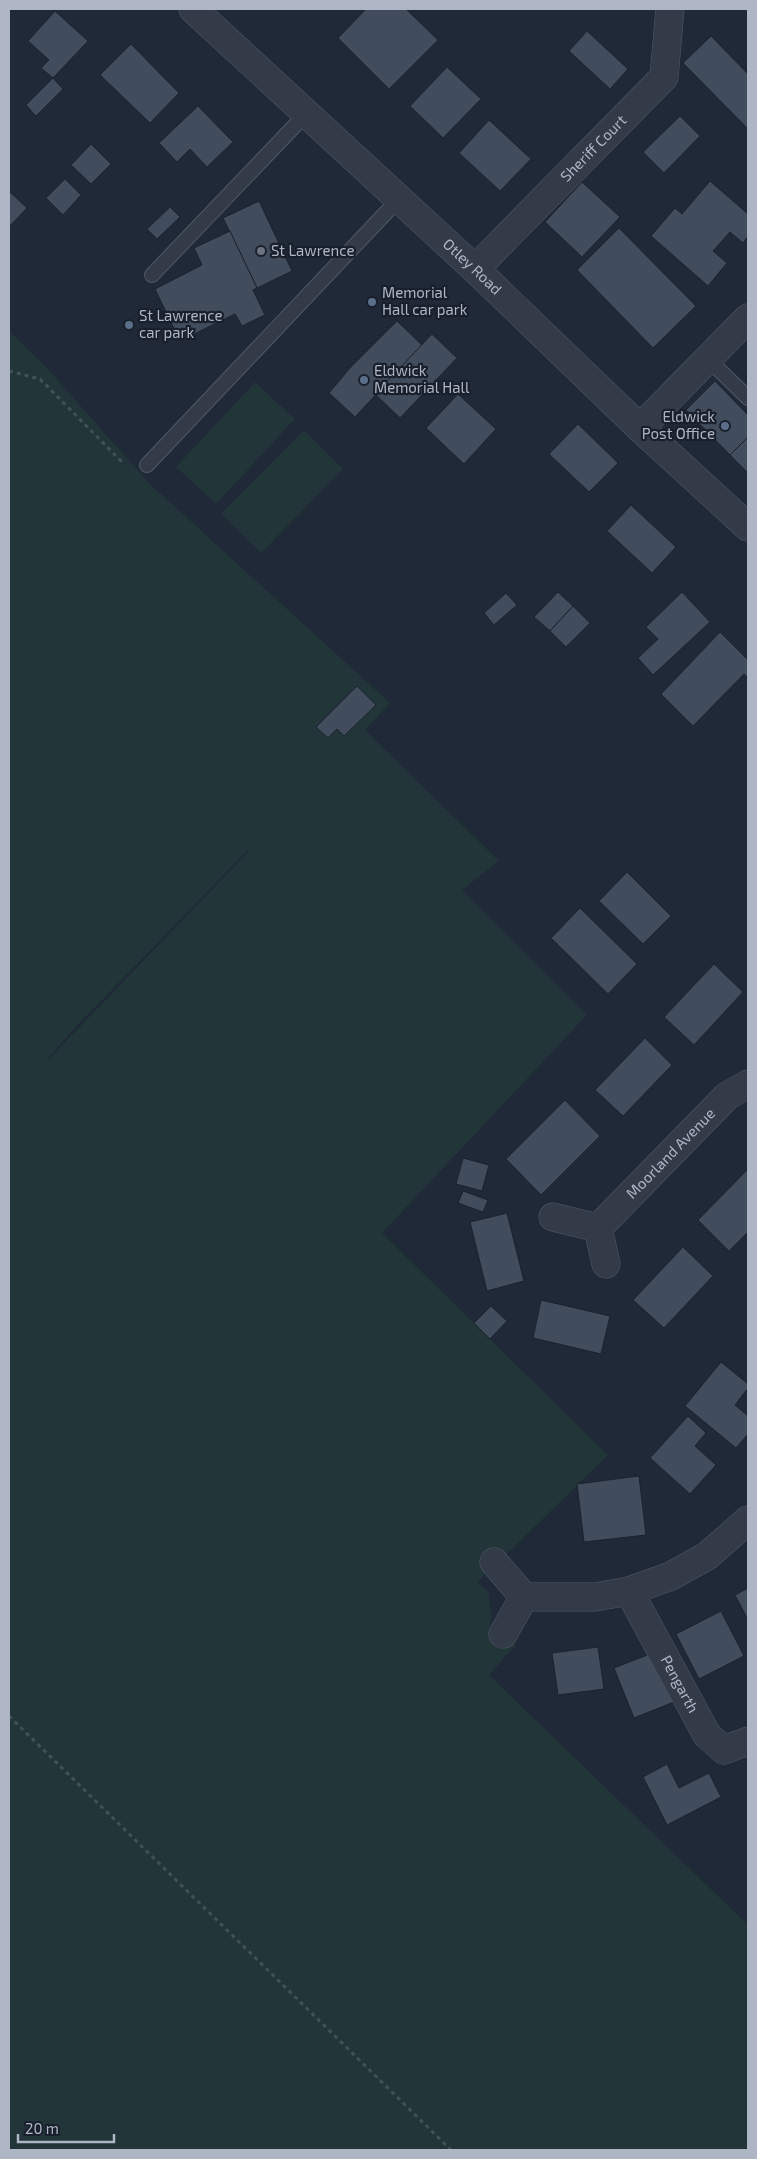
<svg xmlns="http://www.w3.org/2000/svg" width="757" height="2159" font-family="'Exo 2',sans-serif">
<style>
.green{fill:#223538;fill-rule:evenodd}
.building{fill:#414c5c;stroke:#1b222e}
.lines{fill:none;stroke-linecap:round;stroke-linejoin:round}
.service-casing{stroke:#515966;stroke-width:16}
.minor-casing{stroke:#515966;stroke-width:29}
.tertiary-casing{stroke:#515966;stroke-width:29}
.path{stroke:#405256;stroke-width:3;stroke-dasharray:4 4;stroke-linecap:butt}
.service{stroke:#343b48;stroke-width:14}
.minor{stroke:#343b48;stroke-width:28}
.tertiary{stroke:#343b48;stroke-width:28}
.worship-dot{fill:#6b7280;stroke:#19202c;stroke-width:2}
.service-dot{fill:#5c6f8a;stroke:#19202c;stroke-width:2}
.labels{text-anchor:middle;stroke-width:4.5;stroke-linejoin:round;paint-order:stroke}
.street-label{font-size:15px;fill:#aeb6c5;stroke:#19202c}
.poi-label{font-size:15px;fill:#aeb6c5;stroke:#19202c;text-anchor:start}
</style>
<rect width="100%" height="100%" fill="#202937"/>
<g class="green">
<path d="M9,331L47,368L149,483L390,703L365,730L499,861L462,890L587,1015L382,1233L608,1455L512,1549L494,1562L478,1583L488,1591L492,1616L489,1628L503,1634L516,1645L489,1675L748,1925V2150H9ZM248,850L249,851L42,1066L71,1032Z"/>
<polygon points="255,382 295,419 216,504 176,467"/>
<polygon points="304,430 343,469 261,553 221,514"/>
</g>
<g class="building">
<polygon points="366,9 406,9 438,40 389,89 338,38"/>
<polygon points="55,11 88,41 53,78 41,68 49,60 28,41"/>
<polygon points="587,31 628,69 610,89 569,51"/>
<polygon points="711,36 748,74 748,129 683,63"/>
<polygon points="131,44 179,93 150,123 100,75"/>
<polygon points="447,67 481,99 443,138 410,106"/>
<polygon points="53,78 63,89 36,116 26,105"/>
<polygon points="198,106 233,142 207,167 190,149 177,162 159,143"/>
<polygon points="680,116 700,136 664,173 643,152"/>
<polygon points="489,120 531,159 500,191 459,153"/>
<polygon points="91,144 111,164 91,184 71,165"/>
<polygon points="65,179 81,195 63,215 46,198"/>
<polygon points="710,181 748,214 748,236 743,243 730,232 713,251 727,263 708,286 651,236 675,208 682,214"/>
<polygon points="582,182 620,217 582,257 545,222"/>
<polygon points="9,191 27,208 9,227"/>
<polygon points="259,201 292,271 257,288 223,218"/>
<polygon points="170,207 180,217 157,239 147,229"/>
<polygon points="619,228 696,306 653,348 577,270"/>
<polygon points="230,231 257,288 253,290 265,315 242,326 235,314 180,341 155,289 202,265 194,248"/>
<polygon points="397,321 422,345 355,417 329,393 350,368"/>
<polygon points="432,334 457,358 400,418 375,394"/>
<polygon points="715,381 748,415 748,437 730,455 686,410"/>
<polygon points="458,394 496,429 464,464 426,428"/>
<polygon points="578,424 618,463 589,492 549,454"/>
<polygon points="748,437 748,473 730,455"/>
<polygon points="631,505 676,547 652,573 607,531"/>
<polygon points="558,592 573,606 550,631 534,617"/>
<polygon points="682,592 710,622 653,675 638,658 658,639 646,627"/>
<polygon points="506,593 517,605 494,625 484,613"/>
<polygon points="573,606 590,623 566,647 550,631"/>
<polygon points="720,632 748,660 748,678 744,674 693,726 661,694"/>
<polygon points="357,686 376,705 344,736 337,729 328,738 316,727"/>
<polygon points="627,872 671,916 643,944 599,901"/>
<polygon points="580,908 637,964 608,994 551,938"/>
<polygon points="714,964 743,992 694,1045 664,1017"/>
<polygon points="645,1038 672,1065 623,1116 595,1090"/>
<polygon points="565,1100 600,1136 541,1195 506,1159"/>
<polygon points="463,1158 489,1165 482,1191 456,1184"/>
<polygon points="748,1169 748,1232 729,1251 698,1220"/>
<polygon points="463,1191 488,1200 483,1212 458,1203"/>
<polygon points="507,1213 524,1281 487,1291 470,1222"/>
<polygon points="683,1247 713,1276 664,1328 633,1300"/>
<polygon points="541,1300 610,1316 601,1354 533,1338"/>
<polygon points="491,1306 507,1321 490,1339 474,1323"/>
<polygon points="721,1362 748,1384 748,1388 735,1405 748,1416 748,1434 736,1448 685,1406"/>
<polygon points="688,1416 706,1433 695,1446 716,1465 690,1494 650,1458"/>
<polygon points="639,1476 646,1535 584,1542 577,1484"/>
<polygon points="748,1588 748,1620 735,1595"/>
<polygon points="721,1611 744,1656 699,1679 676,1634"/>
<polygon points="598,1647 604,1689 558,1695 552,1653"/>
<polygon points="655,1652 674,1702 634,1718 614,1668"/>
<polygon points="667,1764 679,1788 709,1773 721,1797 667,1825 643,1777"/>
</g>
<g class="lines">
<defs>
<g id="service">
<polyline points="152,275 306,114"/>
<polyline points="708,359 748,398"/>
<polyline points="147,465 398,200"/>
</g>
<g id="minor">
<path id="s1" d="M475,269L664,77L670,9"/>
<polyline points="640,428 748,318"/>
<polyline points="553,1217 598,1228"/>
<path id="s2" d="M606,1264L598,1228L727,1096L748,1084"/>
<polyline points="494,1562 524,1597"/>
<path id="s3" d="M629,1591L707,1735L724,1750L748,1741"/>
<polyline points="503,1634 524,1597 595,1597 629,1591 671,1576 707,1556 748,1520"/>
</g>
<g id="tertiary">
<path id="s4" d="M193,9L475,269L640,428L748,527"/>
</g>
</defs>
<use href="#service" class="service-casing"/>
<use href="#minor" class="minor-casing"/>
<use href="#tertiary" class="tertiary-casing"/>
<g class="path">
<polyline points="9,371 40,379 124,464"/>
<polyline points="9,1716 451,2150"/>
</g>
<use href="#service" class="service"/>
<use href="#minor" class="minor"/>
<use href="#tertiary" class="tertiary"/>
</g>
<circle class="worship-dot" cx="261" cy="251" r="5"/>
<g class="service-dot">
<circle cx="372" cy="302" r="5"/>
<circle cx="129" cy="325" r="5"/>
<circle cx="364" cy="380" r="5"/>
<circle cx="725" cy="426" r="5"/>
</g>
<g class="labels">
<g class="street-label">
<text dy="5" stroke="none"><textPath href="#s1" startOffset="169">Sheriff Court</textPath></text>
<text dy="5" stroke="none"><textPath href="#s4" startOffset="380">Otley Road</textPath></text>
<text dy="5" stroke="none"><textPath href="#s2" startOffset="141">Moorland Avenue</textPath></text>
<text dy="5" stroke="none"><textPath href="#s3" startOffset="106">Pengarth</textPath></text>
</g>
<g class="poi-label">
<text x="271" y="256">St Lawrence</text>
<text x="382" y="298">Memorial<tspan x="382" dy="17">Hall car park</tspan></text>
<text x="139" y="321">St Lawrence<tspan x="139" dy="17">car park</tspan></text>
<text x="374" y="376">Eldwick<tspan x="374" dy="17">Memorial Hall</tspan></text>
<text x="715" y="422" text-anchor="end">Eldwick<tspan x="715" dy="17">Post Office</tspan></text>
</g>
</g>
<rect width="757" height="2159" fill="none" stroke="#aeb6c5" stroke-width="20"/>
<path d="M18 2134v8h96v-8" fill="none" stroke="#aeb6c5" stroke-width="2.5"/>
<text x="25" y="2134" font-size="15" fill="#aeb6c5" stroke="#19202c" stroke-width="4" paint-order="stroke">20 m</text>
</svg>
